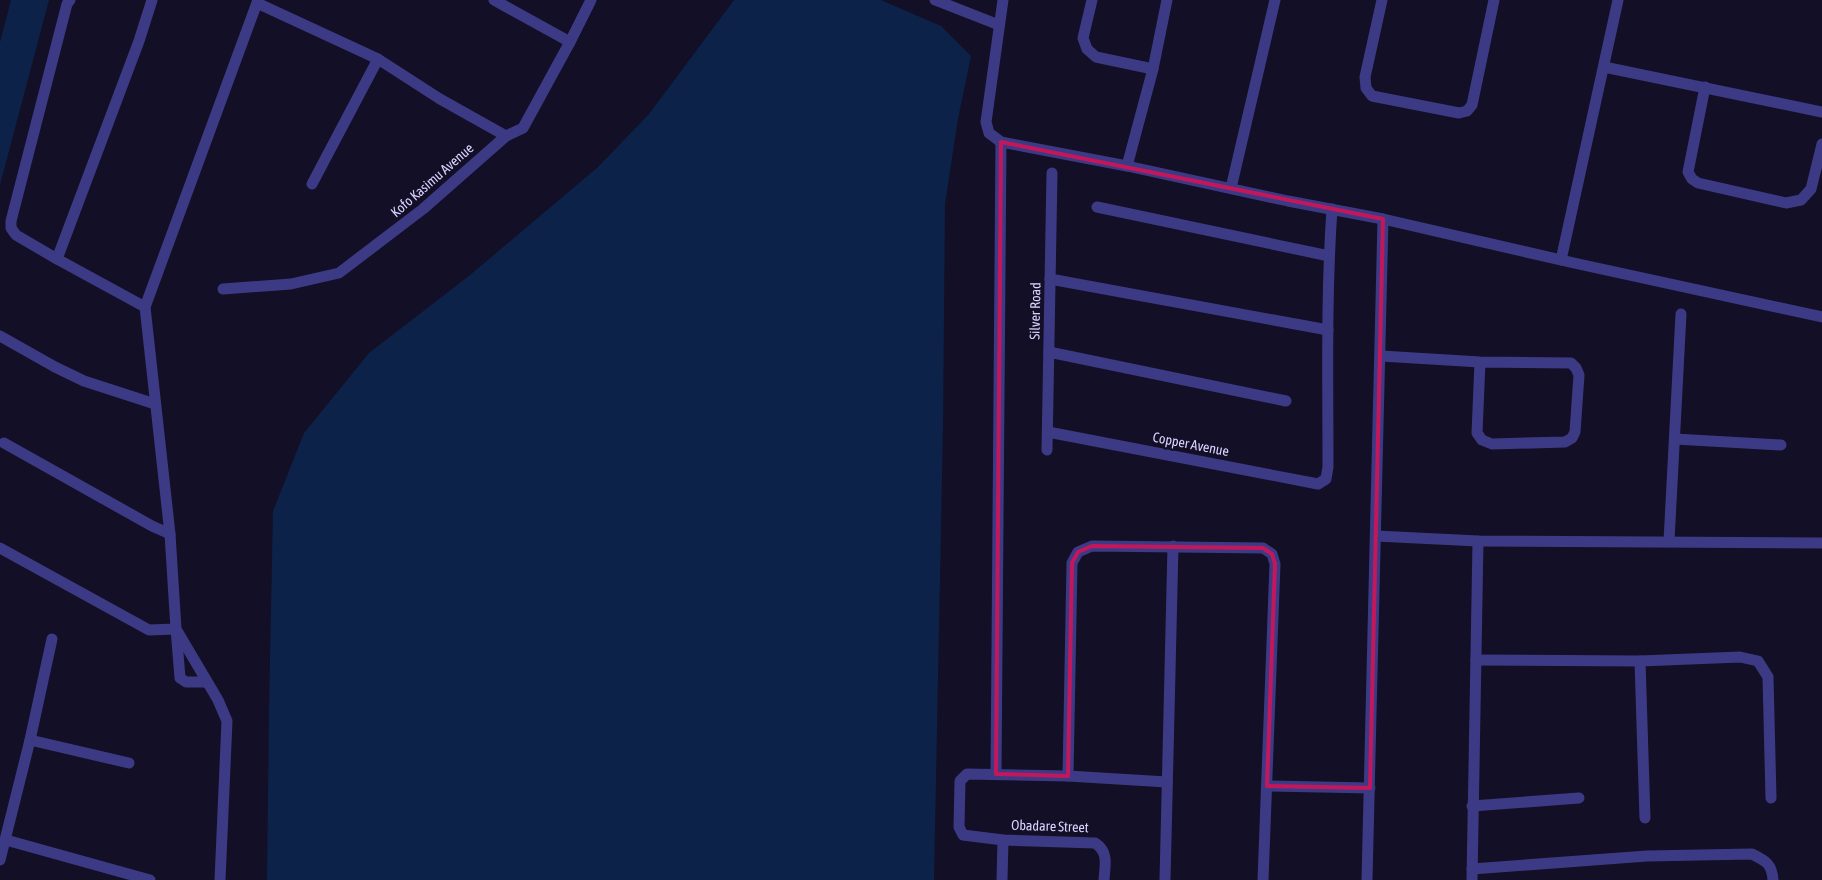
<svg xmlns="http://www.w3.org/2000/svg" width="1822" height="880" font-family="'Asap Condensed',sans-serif">
<style>
.water{fill:#0c2248}
.lines{fill:none;stroke-linecap:round;stroke-linejoin:round}
.minor{stroke:#3d3a85;stroke-width:11}
.marked{fill:none;stroke:#c2185b;stroke-width:4;stroke-linejoin:round}
.labels{text-anchor:middle;stroke-width:5;stroke-linejoin:round;paint-order:stroke}
.street-label{font-size:14px;fill:#d9d4ff;stroke:#130f26}
</style>
<rect width="100%" height="100%" fill="#130f26"/>
<g class="water">
<polygon points="11,0 49,0 0,185 0,42"/>
<polygon points="734,0 881,0 941,26 971,56 958,119 945,204 943,427 934,880 267,880 269,706 273,511 304,433 369,353 470,275 598,167 649,114"/>
</g>
<g class="lines">
<g class="minor">
<polyline points="494,0 570,42"/>
<polyline points="935,0 999,25"/>
<polyline points="1003,0 986,122 989,133 1001,142 1127,166 1288,201 1383,219 1574,263 1822,317"/>
<polyline points="1092,0 1083,38 1087,49 1096,57 1153,69"/>
<polyline points="1382,0 1365,77 1366,88 1372,96 1459,113 1467,111 1472,105 1494,0"/>
<polyline points="257,3 378,59 440,99 506,136"/>
<polyline points="1604,67 1822,112"/>
<polyline points="1705,87 1688,172 1692,179 1698,183 1786,203 1801,200 1811,189 1822,144"/>
<polyline points="1127,166 1153,69 1167,0"/>
<polyline points="312,184 378,59"/>
<polyline points="1231,188 1275,0"/>
<polyline points="1097,207 1329,256"/>
<polyline points="57,259 16,235 11,228 11,221 67,4 70,0"/>
<polyline points="1561,260 1618,0"/>
<polyline points="1050,279 1328,330"/>
<polyline points="223,289 291,284 339,273 423,209 506,136 523,128 570,42 591,0"/>
<polyline points="145,307 57,259 139,41 152,0"/>
<polyline points="0,336 55,367 84,381 155,404"/>
<polyline points="1049,352 1286,401"/>
<polyline points="1381,356 1480,362 1571,363 1576,368 1579,375 1575,432 1572,438 1565,442 1492,444 1482,440 1477,433 1480,362"/>
<path d="M1048,432L1318,484L1326,479L1328,467C1328,381 1326,295 1332,209"/>
<polyline points="1675,439 1781,445"/>
<polyline points="4,443 152,526 170,534"/>
<polyline points="1047,450 1052,173"/>
<polyline points="1376,536 1478,541 1822,543"/>
<polyline points="1669,541 1681,314"/>
<polyline points="0,548 149,630 176,629 180,678 186,682 207,682"/>
<polyline points="1476,660 1640,661 1740,657 1758,661 1768,677 1771,798"/>
<polyline points="1640,661 1645,818"/>
<polyline points="30,740 129,763"/>
<polyline points="996,774 1001,142"/>
<polyline points="1068,776 1072,563 1078,552 1092,546 1263,548 1272,554 1275,564 1263,880"/>
<polyline points="1267,786 1370,788"/>
<polyline points="1472,806 1579,798"/>
<polyline points="6,840 150,880"/>
<polyline points="0,860 30,740 52,639"/>
<path d="M1472,869L1647,856L1752,854C1766,861 1772,864 1773,880"/>
<polyline points="220,880 227,721 218,700 176,629 170,534 145,307 258,0"/>
<polyline points="1002,880 1003,840"/>
<path d="M1104,880C1105,865 1109,852 1095,843L1003,840L963,835L959,827L960,781L967,774L1068,776L1167,782"/>
<polyline points="1165,880 1173,546"/>
<polyline points="1367,880 1383,219"/>
<polyline points="1472,880 1478,541"/>
</g>
</g>
<path class="marked" d="M1001,142L1383,219L1370,788L1267,786L1275,564L1272,554L1263,548L1092,546L1078,552L1072,563L1068,776L996,774Z"/>
<g class="labels">
<g class="street-label">
<text transform="translate(432 180) rotate(-41)" y="5">Kofo Kasimu Avenue</text>
<text transform="translate(1035 311) rotate(-89)" y="5">Silver Road</text>
<text transform="translate(1191 444) rotate(11)" y="5">Copper Avenue</text>
<text transform="translate(1050 826) rotate(2)" y="5">Obadare Street</text>
</g>
</g>
</svg>
